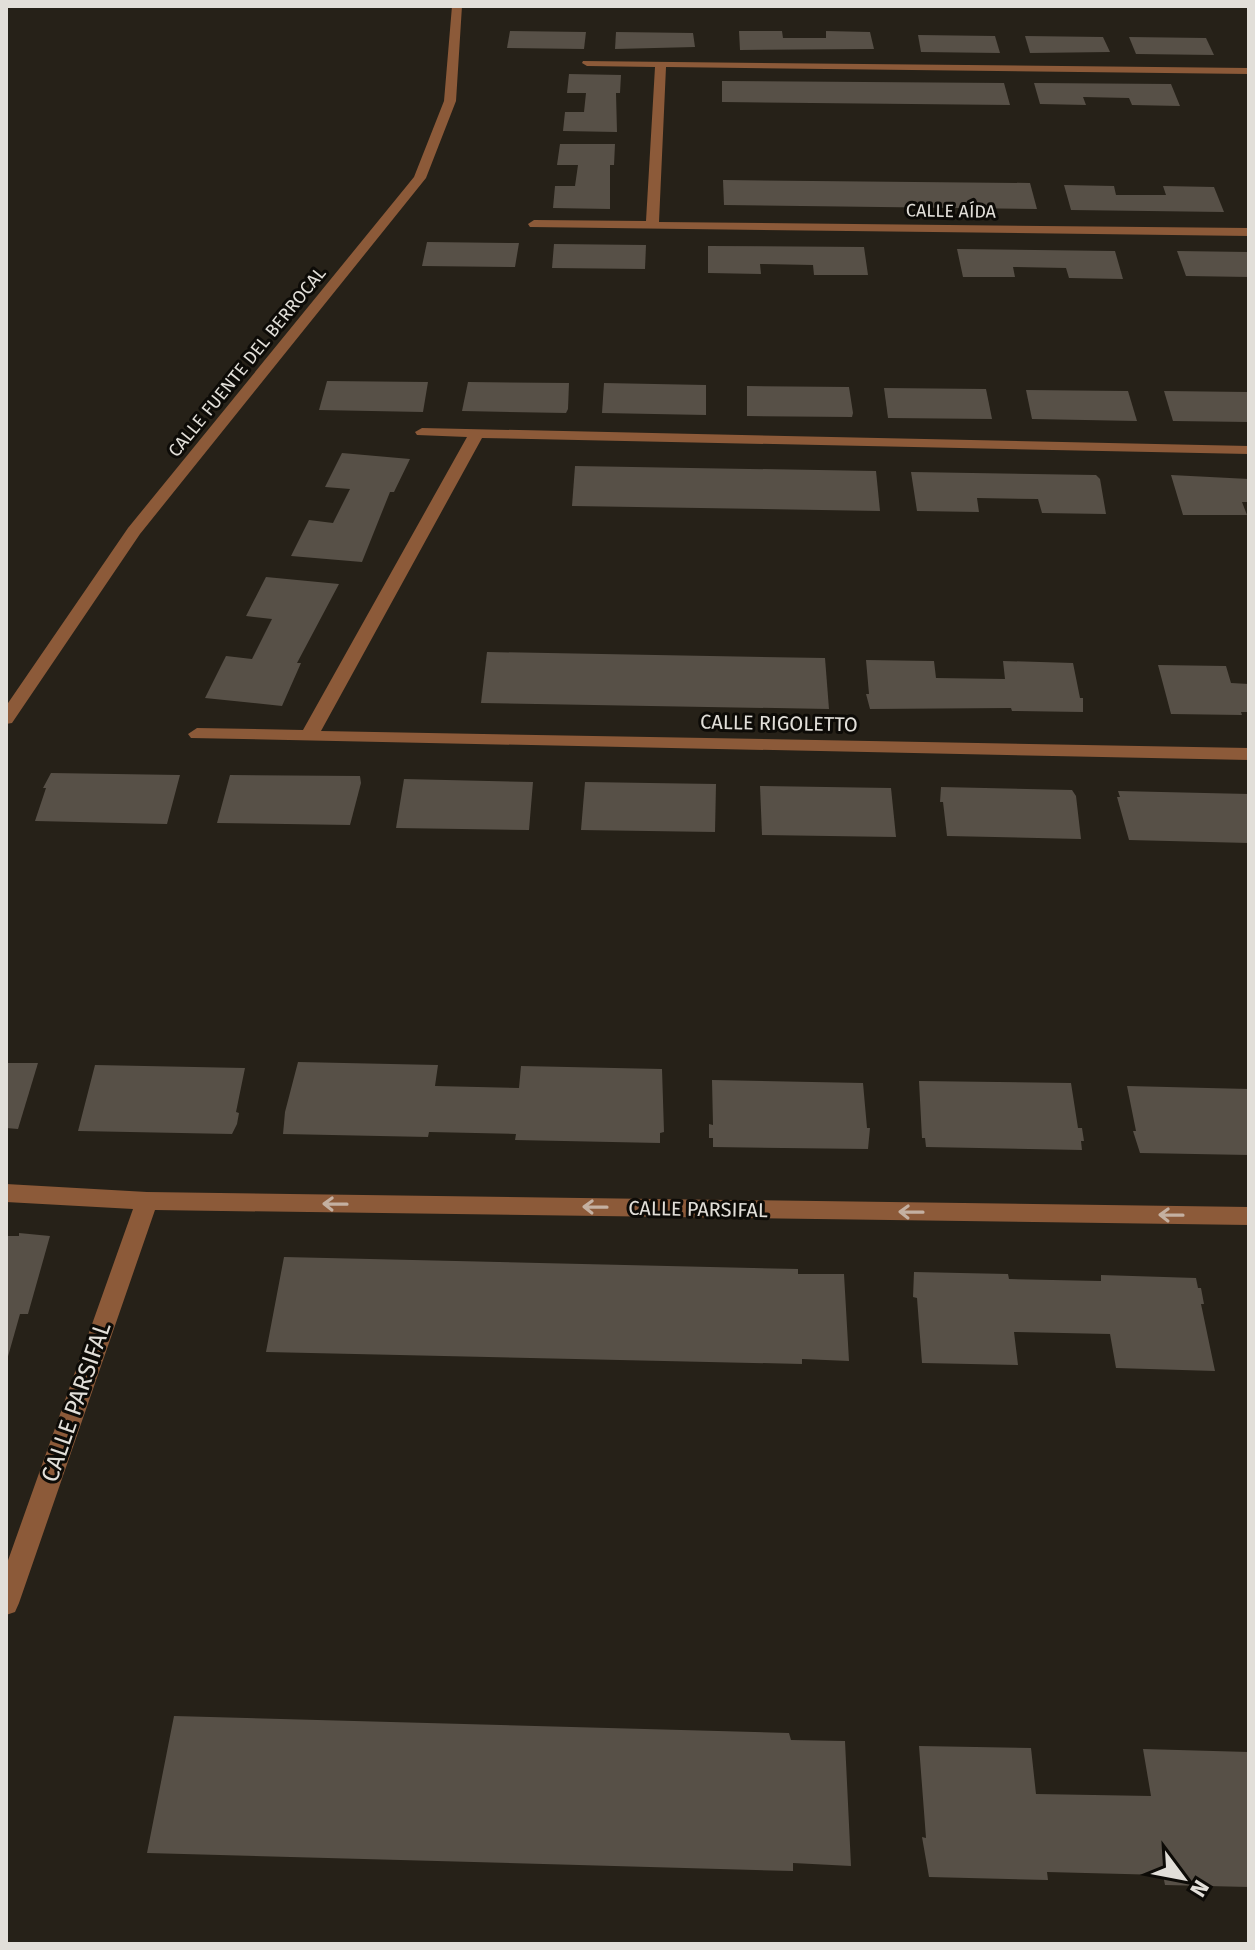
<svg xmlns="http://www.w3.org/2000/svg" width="1255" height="1950" font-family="'Fira Sans',sans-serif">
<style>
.building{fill:#575047}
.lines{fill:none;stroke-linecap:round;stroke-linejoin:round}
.street{fill:#8c5a39;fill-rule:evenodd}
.oneway{stroke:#c4b0a1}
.labels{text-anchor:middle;stroke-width:6;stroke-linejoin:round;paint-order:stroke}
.far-street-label{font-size:18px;fill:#e2dfd9;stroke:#0d0b07}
.street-label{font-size:20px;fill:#e2dfd9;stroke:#0d0b07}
.near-street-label{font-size:24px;fill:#e2dfd9;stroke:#0d0b07}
</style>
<rect width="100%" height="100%" fill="#262118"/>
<g class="building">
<polygon points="510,31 586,32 584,49 507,48"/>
<polygon points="739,31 782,31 783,38 826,38 826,31 870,32 874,49 740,50"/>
<polygon points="616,32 693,33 695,47 615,49"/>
<polygon points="918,35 995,36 1000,53 921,52"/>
<polygon points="1025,36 1103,37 1110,52 1030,53"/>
<polygon points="1129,37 1206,38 1214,55 1136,54"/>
<polygon points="569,74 621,75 620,93 616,93 617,132 563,131 565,112 584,112 586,93 567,93"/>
<polygon points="722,81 1004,83 1010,105 722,102"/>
<polygon points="1034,83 1171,84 1180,106 1132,105 1129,98 1083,97 1086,105 1040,104"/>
<polygon points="560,144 615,144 614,165 610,165 610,209 553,208 555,186 575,186 578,165 557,165"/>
<polygon points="723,180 1030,183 1037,209 724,205"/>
<polygon points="1064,185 1114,186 1116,195 1166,195 1163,186 1214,187 1224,212 1071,210"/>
<polygon points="427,242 519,243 515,267 422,266"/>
<polygon points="554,244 646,245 645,269 552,268"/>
<polygon points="708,246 864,247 868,275 814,275 813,265 760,264 761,274 708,273"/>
<polygon points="957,249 1115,251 1123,279 1069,278 1066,268 1013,267 1015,277 963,277"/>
<polygon points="1177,251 1249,252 1249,277 1186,276"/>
<polygon points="327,381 428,382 423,412 319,410"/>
<polygon points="468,382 569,383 568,409 566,413 462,411"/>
<polygon points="604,383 706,385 706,415 602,413"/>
<polygon points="747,386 849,387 853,413 852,417 747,416"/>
<polygon points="884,388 986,389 992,419 888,418"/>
<polygon points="1026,390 1128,391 1137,421 1032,419"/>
<polygon points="1164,391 1249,392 1249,422 1173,421"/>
<polygon points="342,453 410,459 394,492 390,492 362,562 291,556 309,520 333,523 350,489 325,487"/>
<polygon points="575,466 876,471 880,511 572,506"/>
<polygon points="911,472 1096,475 1100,479 1106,514 1042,513 1038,499 977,498 979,512 917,511"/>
<polygon points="1171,475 1249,479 1249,502 1242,502 1247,515 1183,515"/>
<polygon points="266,577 339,584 297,663 301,663 282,706 205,698 226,656 252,659 272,619 246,616"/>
<polygon points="487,652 825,658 829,709 481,703"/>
<polygon points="866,660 934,661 936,678 1005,679 1003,661 1073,663 1080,698 1083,698 1083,712 1012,711 1011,708 870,709 866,694 869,694"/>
<polygon points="1158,665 1226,666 1231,683 1249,684 1249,712 1241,712 1242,715 1171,714"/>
<polygon points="51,773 180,775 167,824 35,821 46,788 43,788"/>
<polygon points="230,775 360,776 361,783 350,825 217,823"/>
<polygon points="404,779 533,782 529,830 396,828"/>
<polygon points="585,782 716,784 715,832 581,830"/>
<polygon points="760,786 891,788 896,837 762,835"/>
<polygon points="941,787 1072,790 1076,796 1081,839 947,836 943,802 940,802"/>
<polygon points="1118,791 1249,794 1249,843 1129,840 1117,797 1120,797"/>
<polygon points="298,1062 438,1065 435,1086 519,1088 521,1066 662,1069 664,1132 660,1133 660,1143 515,1140 516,1134 429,1132 428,1137 283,1134 285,1112"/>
<polygon points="6,1063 38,1063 18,1129 6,1128"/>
<polygon points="95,1065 245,1068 236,1112 239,1113 237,1124 232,1134 78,1131"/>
<polygon points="712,1080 863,1083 867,1128 870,1128 868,1149 713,1147 713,1138 709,1138 709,1124 713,1125"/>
<polygon points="919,1081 1071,1083 1078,1128 1082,1128 1084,1141 1081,1141 1082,1150 926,1147 925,1138 922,1138"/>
<polygon points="1127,1086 1249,1089 1249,1155 1140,1153 1133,1131 1136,1131"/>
<polygon points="19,1233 50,1236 28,1314 20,1314 7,1360 6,1236 19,1236"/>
<polygon points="284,1257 798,1269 798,1274 844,1274 849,1361 802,1359 802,1364 266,1352"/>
<polygon points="914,1272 1008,1274 1009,1279 1101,1281 1101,1275 1196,1278 1198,1288 1201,1288 1204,1304 1201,1304 1215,1371 1116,1368 1110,1334 1014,1332 1018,1365 922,1363 917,1298 913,1297"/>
<polygon points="174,1716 789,1733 791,1740 845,1741 851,1866 793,1863 793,1871 147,1853"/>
<polygon points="919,1746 1031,1748 1036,1794 1151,1796 1143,1749 1249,1752 1249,1887 1165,1885 1163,1875 1047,1872 1048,1880 929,1877 922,1837 926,1838"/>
</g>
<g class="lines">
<g class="street">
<polygon points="452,6 462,6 456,101 426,178 140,534 12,723 6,724 6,706 128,528 414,177 444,101"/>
<polygon points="583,61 1249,68 1249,74 666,67 659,222 1249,228 1249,236 530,227 528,224 534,220 646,221 655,67 587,66 582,63"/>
<polygon points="422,428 1249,446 1249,454 482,438 321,731 1249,748 1249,760 191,738 188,734 197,728 303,730 467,437 417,435 415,432"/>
<polygon points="6,1184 147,1192 1249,1207 1249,1225 155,1210 19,1603 15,1612 6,1615 6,1566 133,1209 6,1202"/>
</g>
</g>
<defs><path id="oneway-shaft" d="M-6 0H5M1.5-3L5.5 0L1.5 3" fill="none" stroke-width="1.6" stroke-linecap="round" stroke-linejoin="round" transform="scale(2)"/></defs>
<g class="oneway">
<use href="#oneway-shaft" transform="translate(335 1204) rotate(-179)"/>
<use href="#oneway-shaft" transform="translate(595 1207) rotate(-179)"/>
<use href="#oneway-shaft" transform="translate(911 1212) rotate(-179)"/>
<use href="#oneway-shaft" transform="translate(1171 1215) rotate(-179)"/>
</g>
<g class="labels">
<g class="far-street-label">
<text transform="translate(951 211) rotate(1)" y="6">CALLE AÍDA</text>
<text transform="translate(247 362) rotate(-51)" y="6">CALLE FUENTE DEL BERROCAL</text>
</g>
<g class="street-label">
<text transform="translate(779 723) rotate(1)" y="7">CALLE RIGOLETTO</text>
<text transform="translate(698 1209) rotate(1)" y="7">CALLE PARSIFAL</text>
</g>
<g class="near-street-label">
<text transform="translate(76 1402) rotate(-71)" y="8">CALLE PARSIFAL</text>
</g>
</g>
<rect width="1255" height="1950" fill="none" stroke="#e2dfd9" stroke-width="16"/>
<g transform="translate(1183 1878) rotate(122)" stroke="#0d0b07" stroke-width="6" paint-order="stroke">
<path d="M0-6L14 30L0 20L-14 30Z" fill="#e2dfd9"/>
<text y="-12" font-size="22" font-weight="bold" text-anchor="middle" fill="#e2dfd9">N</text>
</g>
</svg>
